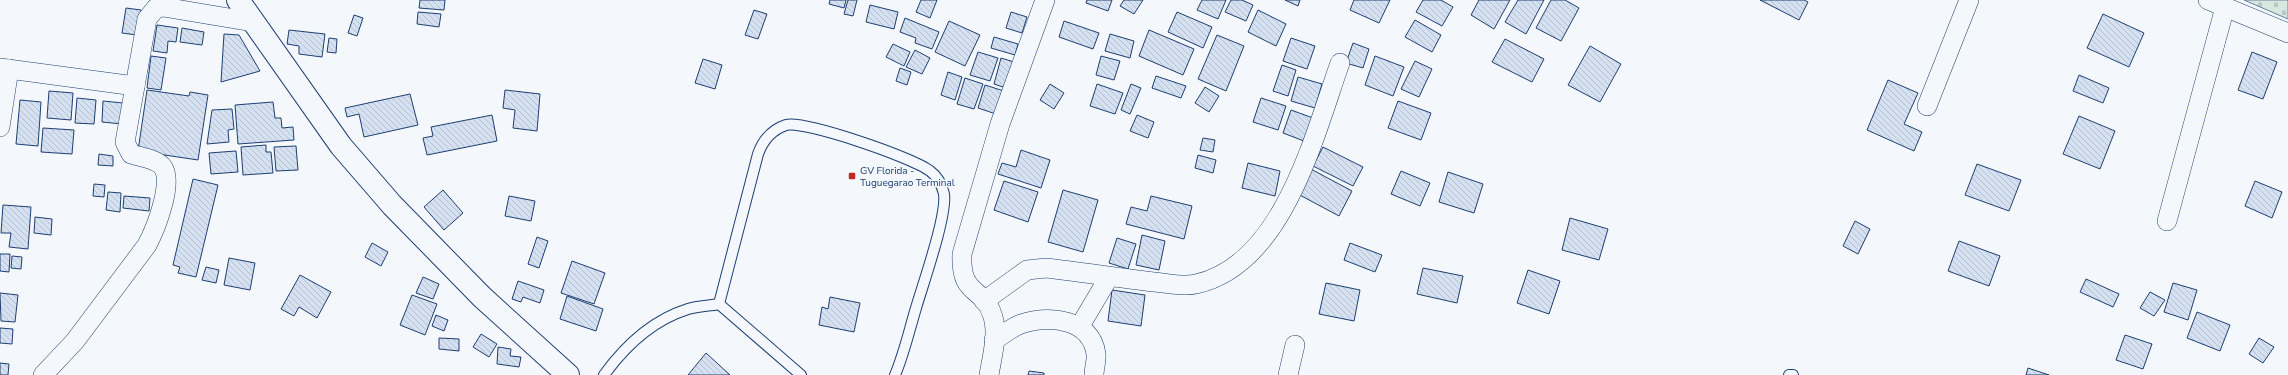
<svg xmlns="http://www.w3.org/2000/svg" width="2288" height="375" font-family="'Nunito Sans',sans-serif">
<style>
.cemetery{fill:url(#cemetery-stones);stroke:#687fa3}
.building{fill:url(#building-back-hatch);stroke:#1d3f73}
.lines{fill:none;stroke-linecap:round;stroke-linejoin:round}
.service-casing{stroke:#1d3f73;stroke-width:12}
.minor-casing{stroke:#1d3f73;stroke-width:20}
.trunk-casing{stroke:#1d3f73;stroke-width:24}
.service{stroke:#f4f7fb;stroke-width:10}
.minor{stroke:#f4f7fb;stroke-width:19}
.trunk{stroke:#f4f7fb;stroke-width:22}
.poi-dot{fill:#c62828;stroke:#f4f7fb;stroke-width:1.5}
.labels{text-anchor:middle;stroke-width:3;stroke-linejoin:round;paint-order:stroke}
.poi-label{font-size:10px;fill:#1d3f73;stroke:#f4f7fb;text-anchor:start}
</style>
<defs>
<pattern id="cemetery-stones" width="16" height="16" patternUnits="userSpaceOnUse"><rect width="16" height="16" fill="#d7e8df"/><path d="M2 7V4a2 2 0 0 1 4 0v3zM10 15v-3a2 2 0 0 1 4 0v3z" fill="#b8c8c3"/></pattern>
<pattern id="building-back-hatch" width="6" height="6" patternUnits="userSpaceOnUse"><rect width="6" height="6" fill="#d5e0f0"/><path d="M-1 5l2 2M0 0l6 6M5-1l2 2" fill="none" stroke="#b6c1d1"/></pattern>
</defs>
<rect width="100%" height="100%" fill="#f4f7fb"/>
<polygon class="cemetery" points="2244,0 2288,0 2288,19"/>
<g class="building">
<polygon points="420,0 445,0 444,10 419,8"/>
<polygon points="830,0 846,0 844,8 829,4"/>
<polygon points="848,0 857,0 853,16 844,14"/>
<polygon points="921,0 937,0 930,18 916,12"/>
<polygon points="1087,0 1112,0 1108,11 1086,3"/>
<polygon points="1124,0 1143,0 1134,14 1120,6"/>
<polygon points="1202,0 1226,0 1218,19 1197,10"/>
<polygon points="1231,0 1242,0 1253,5 1246,21 1225,12"/>
<polygon points="1285,0 1300,0 1298,6"/>
<polygon points="1354,0 1390,0 1379,23 1350,10"/>
<polygon points="1423,0 1441,0 1453,7 1442,26 1416,12"/>
<polygon points="1479,0 1510,0 1494,29 1471,15"/>
<polygon points="1518,0 1544,0 1526,34 1505,22"/>
<polygon points="1551,0 1565,0 1579,8 1561,41 1536,28"/>
<polygon points="1760,0 1804,0 1808,2 1799,20"/>
<polygon points="870,5 898,12 894,29 866,22"/>
<polygon points="126,8 141,10 137,35 122,33"/>
<polygon points="754,10 767,14 758,39 745,35"/>
<polygon points="1258,10 1286,24 1276,46 1248,32"/>
<polygon points="418,12 441,14 439,27 417,24"/>
<polygon points="1011,12 1027,17 1022,33 1006,28"/>
<polygon points="1177,12 1212,27 1203,48 1168,32"/>
<polygon points="2103,14 2144,33 2129,67 2087,48"/>
<polygon points="354,15 363,18 357,36 348,33"/>
<polygon points="905,18 939,32 932,49 915,43 916,38 900,32"/>
<polygon points="1415,20 1441,35 1432,52 1405,37"/>
<polygon points="949,21 980,35 965,66 935,52"/>
<polygon points="1064,21 1099,33 1093,49 1059,37"/>
<polygon points="157,25 178,28 176,42 168,41 167,53 153,51"/>
<polygon points="182,28 204,32 202,45 180,42"/>
<polygon points="289,30 325,34 322,57 299,54 299,46 287,44"/>
<polygon points="1149,30 1194,49 1183,75 1139,56"/>
<polygon points="224,34 239,35 260,71 221,82"/>
<polygon points="1110,34 1134,41 1130,58 1105,51"/>
<polygon points="1217,35 1244,46 1226,91 1198,79"/>
<polygon points="994,37 1018,44 1015,55 991,48"/>
<polygon points="329,38 337,39 336,53 327,52"/>
<polygon points="1291,38 1315,46 1307,69 1283,61"/>
<polygon points="1505,39 1544,59 1532,82 1492,62"/>
<polygon points="1353,43 1369,49 1363,68 1346,63"/>
<polygon points="893,44 910,52 904,66 886,57"/>
<polygon points="1590,46 1621,64 1600,102 1568,85"/>
<polygon points="915,50 930,58 922,74 906,67"/>
<polygon points="978,52 998,58 990,81 970,75"/>
<polygon points="2252,52 2277,62 2263,99 2238,90"/>
<polygon points="151,56 166,58 161,90 147,88"/>
<polygon points="1101,56 1120,61 1114,80 1096,75"/>
<polygon points="1375,56 1404,67 1393,96 1365,85"/>
<polygon points="1001,58 1014,62 1006,88 994,84"/>
<polygon points="703,59 722,65 715,89 695,83"/>
<polygon points="1415,61 1432,69 1419,97 1401,89"/>
<polygon points="1282,65 1296,70 1288,96 1273,91"/>
<polygon points="900,68 911,72 907,85 896,81"/>
<polygon points="948,72 962,77 955,100 941,95"/>
<polygon points="2079,75 2109,88 2103,103 2073,91"/>
<polygon points="1156,76 1186,86 1181,98 1152,88"/>
<polygon points="1298,77 1322,84 1315,108 1291,101"/>
<polygon points="965,78 983,84 974,109 957,104"/>
<polygon points="1888,80 1918,93 1904,124 1922,132 1914,151 1867,130"/>
<polygon points="1050,84 1064,93 1054,109 1040,100"/>
<polygon points="1097,84 1123,93 1115,114 1090,106"/>
<polygon points="1131,84 1141,88 1130,114 1121,110"/>
<polygon points="985,85 1004,91 996,114 978,108"/>
<polygon points="1205,87 1219,96 1209,112 1195,103"/>
<polygon points="147,90 189,96 190,92 208,95 198,160 138,151"/>
<polygon points="505,90 540,94 537,131 513,128 515,110 503,108"/>
<polygon points="49,91 73,93 71,120 47,118"/>
<polygon points="410,94 418,125 364,137 359,114 347,117 345,108"/>
<polygon points="77,98 96,100 94,124 75,123"/>
<polygon points="1261,98 1286,106 1278,130 1253,122"/>
<polygon points="20,100 41,102 38,146 16,144"/>
<polygon points="103,101 123,103 122,124 102,122"/>
<polygon points="1398,101 1431,113 1421,140 1388,128"/>
<polygon points="273,102 275,118 281,118 282,128 293,127 294,140 238,144 235,105"/>
<polygon points="232,109 234,129 228,130 229,142 207,144 212,110"/>
<polygon points="1291,110 1313,118 1304,141 1283,133"/>
<polygon points="492,115 497,141 427,155 423,138 433,136 431,127"/>
<polygon points="1137,115 1154,122 1148,138 1130,131"/>
<polygon points="2079,116 2115,131 2100,169 2063,154"/>
<polygon points="43,128 74,130 72,154 41,152"/>
<polygon points="1203,138 1215,140 1213,152 1200,150"/>
<polygon points="266,145 266,152 271,152 273,173 243,175 241,147"/>
<polygon points="296,146 298,170 276,171 274,147"/>
<polygon points="1323,147 1363,167 1353,186 1313,166"/>
<polygon points="1021,150 1050,160 1041,188 998,174 1002,163 1016,167"/>
<polygon points="236,151 238,172 211,174 209,153"/>
<polygon points="99,154 113,156 113,166 98,165"/>
<polygon points="1198,155 1216,160 1213,173 1195,168"/>
<polygon points="1248,163 1280,171 1275,196 1242,188"/>
<polygon points="1977,164 2021,180 2009,211 1965,195"/>
<polygon points="1309,168 1352,191 1339,216 1296,193"/>
<polygon points="1401,171 1430,183 1420,206 1391,194"/>
<polygon points="1448,172 1483,184 1474,213 1439,202"/>
<polygon points="193,179 218,185 196,277 178,273 180,267 173,265"/>
<polygon points="1004,181 1038,192 1028,222 994,210"/>
<polygon points="2255,181 2282,192 2272,218 2245,206"/>
<polygon points="94,184 105,185 104,197 93,196"/>
<polygon points="443,190 463,213 444,230 424,207"/>
<polygon points="1063,190 1098,200 1083,252 1048,242"/>
<polygon points="108,192 121,193 120,212 106,210"/>
<polygon points="124,196 150,198 149,211 123,208"/>
<polygon points="509,196 535,201 531,221 505,216"/>
<polygon points="1151,196 1192,206 1184,239 1126,224 1131,207 1147,211"/>
<polygon points="3,205 31,207 28,249 9,247 11,233 1,233"/>
<polygon points="35,217 52,219 51,235 34,233"/>
<polygon points="1570,218 1608,229 1599,260 1562,250"/>
<polygon points="1855,221 1870,229 1858,254 1843,246"/>
<polygon points="1142,235 1165,241 1159,270 1136,265"/>
<polygon points="537,237 548,241 539,268 528,264"/>
<polygon points="1117,238 1136,244 1128,269 1109,263"/>
<polygon points="1959,241 2000,256 1989,286 1948,271"/>
<polygon points="372,243 388,252 381,266 365,257"/>
<polygon points="1350,243 1382,255 1375,272 1344,260"/>
<polygon points="0,254 10,254 9,272 0,271"/>
<polygon points="12,256 22,257 21,269 11,268"/>
<polygon points="229,258 255,263 250,290 224,285"/>
<polygon points="572,261 605,273 594,304 561,293"/>
<polygon points="206,267 219,270 216,283 202,280"/>
<polygon points="1423,268 1463,276 1457,303 1417,294"/>
<polygon points="1528,270 1560,281 1549,314 1517,303"/>
<polygon points="300,275 331,292 317,318 299,307 294,316 281,309"/>
<polygon points="423,277 439,284 433,299 416,293"/>
<polygon points="2086,279 2119,294 2113,307 2080,292"/>
<polygon points="518,281 544,290 540,303 523,297 521,302 512,299"/>
<polygon points="1326,283 1360,290 1354,321 1319,314"/>
<polygon points="2173,283 2197,290 2188,320 2164,312"/>
<polygon points="1112,290 1145,295 1141,326 1108,321"/>
<polygon points="2150,292 2165,300 2154,316 2140,308"/>
<polygon points="0,293 18,295 15,322 1,321"/>
<polygon points="412,295 437,304 425,335 400,325"/>
<polygon points="567,296 603,309 596,331 560,319"/>
<polygon points="830,297 860,303 854,332 819,325 822,307 828,309"/>
<polygon points="2197,312 2230,325 2220,351 2187,338"/>
<polygon points="436,315 448,320 444,331 432,326"/>
<polygon points="0,328 13,329 12,344 0,343"/>
<polygon points="481,334 497,344 489,357 473,347"/>
<polygon points="2125,335 2152,344 2143,369 2116,360"/>
<polygon points="439,338 459,339 459,351 439,349"/>
<polygon points="2259,338 2274,347 2263,363 2249,354"/>
<polygon points="498,347 511,349 510,356 521,357 519,367 497,364"/>
<polygon points="706,353 730,375 688,375"/>
<polygon points="0,363 9,364 8,375 0,375"/>
<polygon points="2028,368 2049,375 2026,375"/>
<polygon points="1029,371 1044,373 1044,375 1028,375"/>
</g>
<g class="lines">
<defs>
<g id="service">
<path d="M719,304L758,154C763,140 771,130 786,125C804,120 914,158 930,171C937,176 942,185 944,194C947,216 923,284 916,308C909,331 904,354 895,375"/>
<path d="M604,375C625,346 653,320 688,309C698,306 709,306 719,304L801,375"/>
<polyline points="1789,375 1793,375"/>
</g>
<g id="minor">
<polyline points="2208,0 2288,33"/>
<polyline points="0,68 135,86"/>
<polyline points="1927,106 1969,0"/>
<polyline points="0,127 9,69"/>
<polyline points="2167,221 2225,7"/>
<path d="M984,301L1027,270L1046,268C1082,272 1118,278 1154,282C1167,283 1183,287 1196,284C1283,265 1314,136 1340,63"/>
<polyline points="1080,326 1109,277"/>
<path d="M994,340C1003,335 1012,327 1021,324C1049,315 1091,318 1096,354C1097,360 1094,368 1094,375"/>
<path d="M43,375L75,341L147,245C155,230 175,181 162,166C156,159 140,157 131,154L125,142L147,19L156,8L163,7L253,22"/>
<path d="M989,375C992,357 999,332 992,314C983,286 960,297 962,254L1000,124L1045,0"/>
<polyline points="1288,375 1295,345"/>
</g>
<polyline id="trunk" points="238,0 341,146 392,205 482,297 568,375"/>
</defs>
<use href="#service" class="service-casing"/>
<use href="#minor" class="minor-casing"/>
<use href="#trunk" class="trunk-casing"/>
<use href="#service" class="service"/>
<use href="#minor" class="minor"/>
<use href="#trunk" class="trunk"/>
</g>
<rect class="poi-dot" x="848" y="172" width="8" height="8" rx="2"/>
<g class="labels">
<g class="poi-label">
<text x="860" y="174">GV Florida -<tspan x="860" dy="12">Tuguegarao Terminal</tspan></text>
</g>
</g>
</svg>
